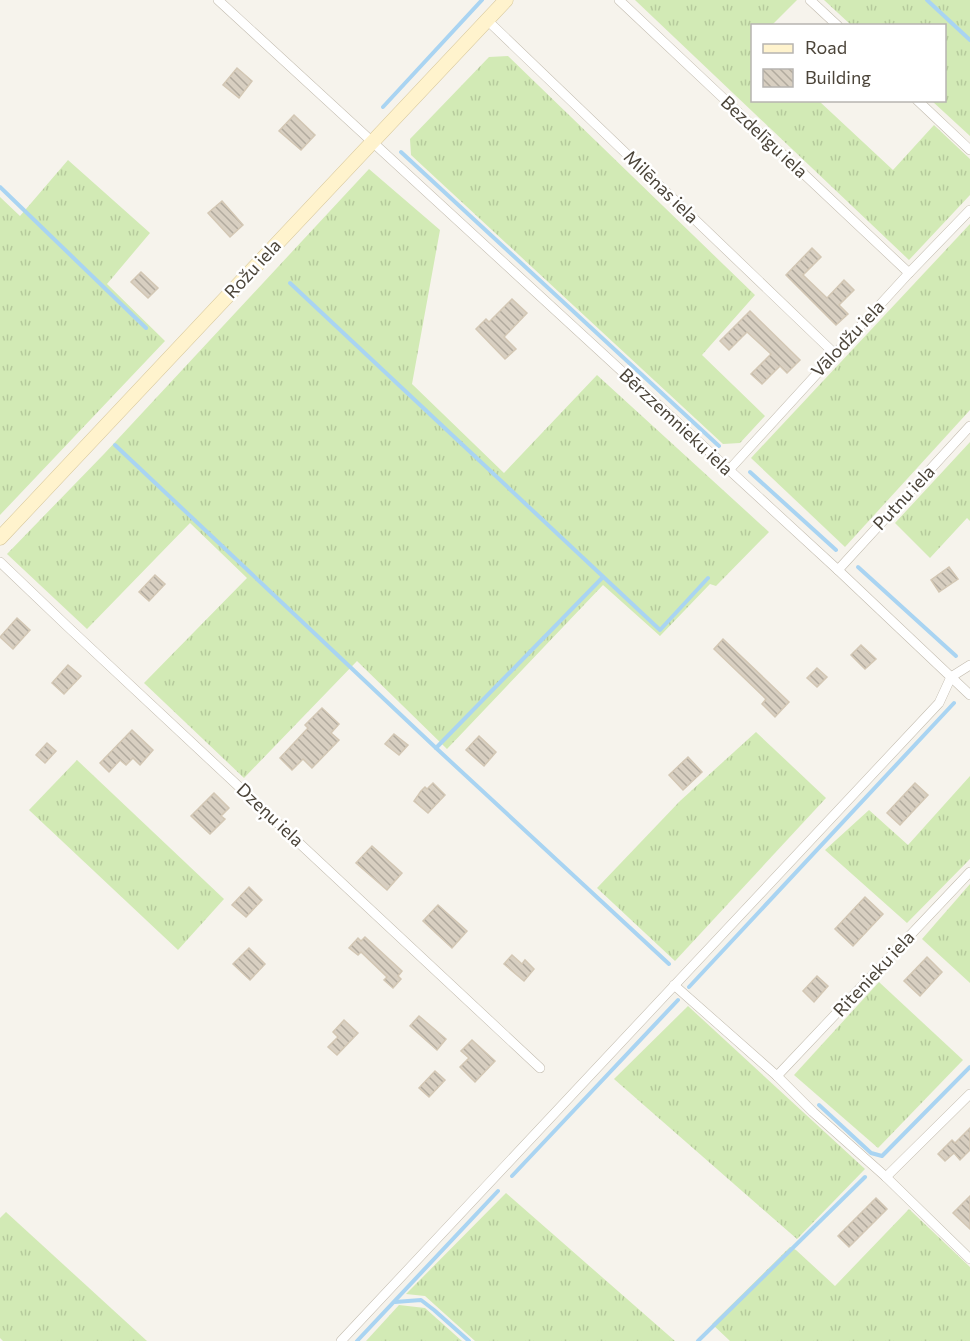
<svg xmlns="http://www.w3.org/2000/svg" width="970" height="1341" font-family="Commissioner,sans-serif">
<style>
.grass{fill:url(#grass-tufts)}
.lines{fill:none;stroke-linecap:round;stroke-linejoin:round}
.stream{stroke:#a9d4f2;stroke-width:4}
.building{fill:url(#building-back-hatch);stroke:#d3c7b4;stroke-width:1.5}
.street-casing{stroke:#c2bbae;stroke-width:10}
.secondary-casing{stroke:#d6c79b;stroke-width:15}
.street{stroke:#fff;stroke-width:9}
.secondary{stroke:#fff3cd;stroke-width:14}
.labels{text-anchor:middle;stroke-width:5;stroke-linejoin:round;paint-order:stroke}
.street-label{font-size:18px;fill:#4b4439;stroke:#fff}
</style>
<defs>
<pattern id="grass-tufts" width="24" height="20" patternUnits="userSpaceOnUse" patternTransform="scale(1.5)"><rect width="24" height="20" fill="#d2eab5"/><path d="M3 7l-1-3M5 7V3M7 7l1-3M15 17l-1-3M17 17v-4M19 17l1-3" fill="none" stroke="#b6ca9c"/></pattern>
<pattern id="building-back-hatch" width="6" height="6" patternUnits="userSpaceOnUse" patternTransform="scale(1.5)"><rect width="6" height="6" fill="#d8cfc1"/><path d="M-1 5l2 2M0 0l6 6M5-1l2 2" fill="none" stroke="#b1aa9e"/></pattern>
</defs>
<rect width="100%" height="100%" fill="#f6f3ec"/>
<g class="grass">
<polygon points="635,0 797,0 772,25 752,26 752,100 819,101 893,170 934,125 970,159 970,195 909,260"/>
<polygon points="824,0 970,0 970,136 932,101 944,100 944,26 851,25"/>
<polygon points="508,56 755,295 702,355 765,416 740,443 723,444 411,155 410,139 489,57"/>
<polygon points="68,160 150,233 107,284 165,341 0,515 0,197 20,216"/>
<polygon points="369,169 440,230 412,384 504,473 597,375 769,532 716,586 710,584 660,636 603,585 447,749 357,661 244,778 144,683 247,578 190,523 87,629 7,554 104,454"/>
<polygon points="970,224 970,410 845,547 751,458"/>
<polygon points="970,442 970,521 967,518 930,558 895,523"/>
<polygon points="756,732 826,798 675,961 597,888 680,801"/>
<polygon points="77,760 224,899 178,950 29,810"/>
<polygon points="970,776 970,859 907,923 825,850 869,810 908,845"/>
<polygon points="970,884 970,983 922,939"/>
<polygon points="879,982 963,1060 878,1148 794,1075"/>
<polygon points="688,1006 865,1169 797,1239 614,1079"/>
<polygon points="506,1193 675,1341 475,1341 425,1296 406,1294"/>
<polygon points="909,1209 970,1267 970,1341 730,1341 712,1324 790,1247 796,1250 835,1286"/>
<polygon points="6,1212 147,1341 3,1341 0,1338 0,1218"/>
<polygon points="399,1305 425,1308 462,1341 366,1341"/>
</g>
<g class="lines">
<g class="stream">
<polyline points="927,0 970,40"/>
<polyline points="383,107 482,0"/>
<polyline points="401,152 719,446"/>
<polyline points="0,187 146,328"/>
<polyline points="290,283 660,630 708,578"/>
<polyline points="115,445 436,748 669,964"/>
<polyline points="750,472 836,550"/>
<polyline points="858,567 956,656"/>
<polyline points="436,748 603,577"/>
<polyline points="689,987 954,703"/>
<polyline points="819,1105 871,1153 882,1156 970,1067"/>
<polyline points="512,1176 678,1000"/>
<polyline points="395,1302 421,1300 434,1310 469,1341"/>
<polyline points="357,1341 498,1191"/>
<polyline points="698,1341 865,1177"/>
</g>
</g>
<g class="building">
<polygon points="237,68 252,81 239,98 223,85"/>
<polygon points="294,115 315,135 301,150 279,131"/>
<polygon points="222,201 243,225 230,237 208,213"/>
<polygon points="812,248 821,257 803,275 827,298 844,280 854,290 839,305 848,314 836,325 786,275"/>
<polygon points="141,272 158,288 148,298 131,282"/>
<polygon points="512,299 527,313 504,337 516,349 505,359 476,329 486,319 489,322"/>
<polygon points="750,311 800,360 787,373 780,366 762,384 751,374 771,354 747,332 729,350 720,341"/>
<polygon points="949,567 958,579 939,592 931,580"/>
<polygon points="155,575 165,584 149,601 139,592"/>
<polygon points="17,618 30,630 13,649 0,637"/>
<polygon points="723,639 789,702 775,717 762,704 766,699 714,649"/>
<polygon points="861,645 876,659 865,669 851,655"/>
<polygon points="68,665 81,676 64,694 52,683"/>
<polygon points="817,668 827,677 817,687 807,678"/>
<polygon points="322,708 339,724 331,733 339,740 312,768 303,759 292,770 280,758 308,728 305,725"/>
<polygon points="132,730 153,750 140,765 133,758 126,765 120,760 109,772 100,763"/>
<polygon points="394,734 408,745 399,755 385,744"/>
<polygon points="479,736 496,752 484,766 466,750"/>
<polygon points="47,743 56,751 45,763 36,755"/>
<polygon points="688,757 702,772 683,790 669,775"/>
<polygon points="433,783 445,795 428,813 414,801 421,791 425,787 427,789"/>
<polygon points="915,783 928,795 900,825 887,813"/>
<polygon points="214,793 229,808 221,816 225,819 210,834 191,816"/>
<polygon points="372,846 402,873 387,890 356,863"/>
<polygon points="249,887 262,900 246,917 232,905"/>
<polygon points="865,897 883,914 853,946 835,929"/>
<polygon points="438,905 467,931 452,948 423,921"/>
<polygon points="365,937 402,971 398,976 401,979 393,988 384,980 387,977 361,952 358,955 349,948 358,938 361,941"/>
<polygon points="249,948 265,964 250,980 233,964"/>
<polygon points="512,955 522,964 525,960 534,969 524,981 504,964"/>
<polygon points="927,957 942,972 920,996 904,981"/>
<polygon points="817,976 828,986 814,1002 803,991"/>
<polygon points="419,1016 446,1039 437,1050 410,1026"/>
<polygon points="344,1020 358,1033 337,1055 328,1047 338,1037 333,1032"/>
<polygon points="472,1040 495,1061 475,1082 460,1067 469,1058 461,1051"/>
<polygon points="435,1071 445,1080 429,1097 419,1088"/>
<polygon points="970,1128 970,1150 960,1160 954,1153 945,1161 938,1154 952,1140 955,1143"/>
<polygon points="970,1196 970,1229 953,1213"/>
<polygon points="876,1198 887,1209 849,1247 838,1236"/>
</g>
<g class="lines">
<defs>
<g id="street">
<polyline points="218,0 838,570 970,695"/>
<polyline points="619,0 909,273"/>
<polyline points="810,0 838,26"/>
<polyline points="487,20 835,354"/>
<polyline points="917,100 970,150"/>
<polyline points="729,470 909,273 970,210"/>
<polyline points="0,562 68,627 540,1068"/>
<polyline points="838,570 970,426"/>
<polyline points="674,985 777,1076 813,1112 886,1177 970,1259"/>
<polyline points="777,1076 970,872"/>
<polyline points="886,1177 970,1094"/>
<polyline points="341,1341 939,703 951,677 970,665"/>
</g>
<polyline id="secondary" points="0,538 506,0"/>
</defs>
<use href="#street" class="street-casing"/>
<use href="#secondary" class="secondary-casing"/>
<use href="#street" class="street"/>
<use href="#secondary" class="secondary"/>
</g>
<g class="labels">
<g class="street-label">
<text transform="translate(764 137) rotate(43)" y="6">Bezdelīgu iela</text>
<text transform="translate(661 187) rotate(44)" y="6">Milēnas iela</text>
<text transform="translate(253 269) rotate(-47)" y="6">Rožu iela</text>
<text transform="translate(848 339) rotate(-47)" y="6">Vālodžu iela</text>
<text transform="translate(676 422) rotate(43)" y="6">Bērzzemnieku iela</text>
<text transform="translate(904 498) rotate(-47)" y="6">Putnu iela</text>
<text transform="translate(270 815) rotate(43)" y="6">Dzeņu iela</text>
<text transform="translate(874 974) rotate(-47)" y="6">Ritenieku iela</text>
</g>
</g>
<rect x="751" y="24" width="195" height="78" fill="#ffffff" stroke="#b7b4b0" stroke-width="1.5"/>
<rect x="763" y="44" width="30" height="9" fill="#fff3cd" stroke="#b7b4b0" stroke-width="1.5"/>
<text x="805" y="54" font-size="18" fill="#4b4439">Road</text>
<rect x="763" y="69" width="30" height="18" fill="url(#building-back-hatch)" stroke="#b7b4b0" stroke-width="1.5"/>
<text x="805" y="84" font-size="18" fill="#4b4439">Building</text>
</svg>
